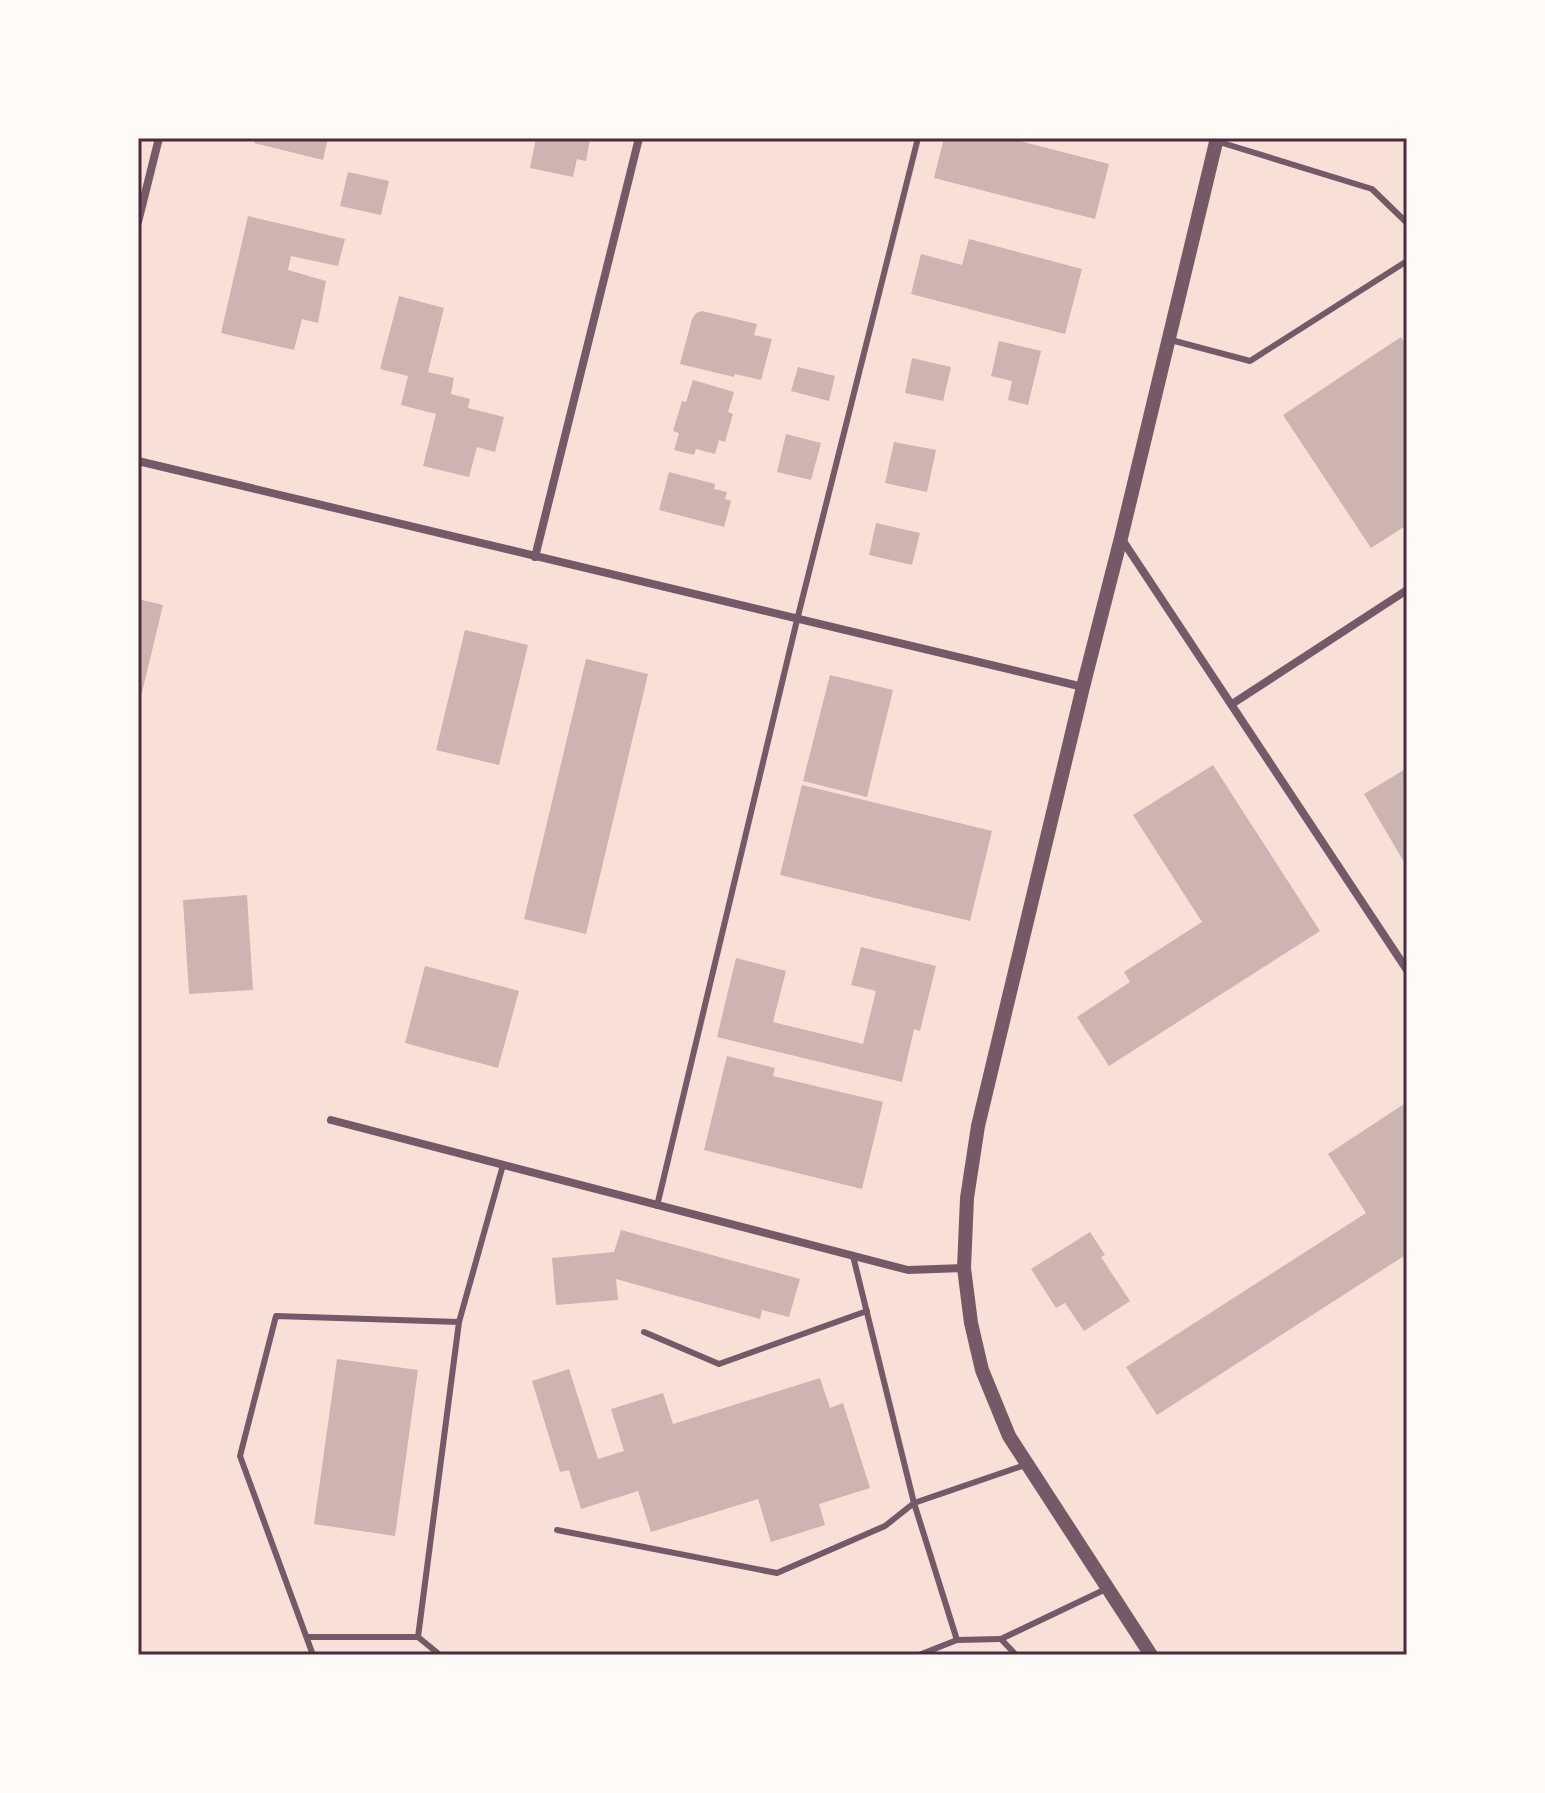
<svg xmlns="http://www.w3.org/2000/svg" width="1545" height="1793" font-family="'Fira Sans',sans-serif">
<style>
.building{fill:#ccb4b1}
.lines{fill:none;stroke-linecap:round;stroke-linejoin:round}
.service{stroke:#755966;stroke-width:6}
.minor{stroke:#755966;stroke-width:8}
.tertiary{stroke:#755966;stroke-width:14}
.neatline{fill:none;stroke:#4a2c40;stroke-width:3}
</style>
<rect width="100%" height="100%" fill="#f7e1d7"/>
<g class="building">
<polygon points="255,138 328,138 323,160 254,143"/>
<polygon points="536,138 590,139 586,161 577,159 573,177 530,168"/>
<polygon points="944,138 1008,138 1109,164 1095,219 934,178"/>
<polygon points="348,172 389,181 381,215 340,206"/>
<polygon points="248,216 345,239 338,266 291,256 288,270 326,281 318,323 302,319 294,350 221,333"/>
<polygon points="969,239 1082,269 1065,334 911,294 921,254 962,265"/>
<polygon points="399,296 444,308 428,372 454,378 451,394 470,399 468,408 504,417 495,452 477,447 469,477 423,466 436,414 401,405 408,376 380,369"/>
<polygon points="702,311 757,324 754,335 772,339 761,380 735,374 734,377 680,364 692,319 696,313"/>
<polygon points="1401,337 1407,347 1407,525 1371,548 1283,415"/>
<polygon points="999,341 1041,351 1028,405 1008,400 1012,381 991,376"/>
<polygon points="912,358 951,367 943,401 905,393"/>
<polygon points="798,367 835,376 829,401 791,391"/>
<polygon points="693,380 734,392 728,412 733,414 725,442 719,440 715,454 696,449 694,455 674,450 679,433 673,431 682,401 686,402"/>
<polygon points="786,434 821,443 811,480 777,472"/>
<polygon points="894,442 936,450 927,492 885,483"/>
<polygon points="669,472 715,484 714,489 727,492 725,499 731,501 724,527 659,510"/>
<polygon points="876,523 920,533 912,565 869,555"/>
<polygon points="138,599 163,605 139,705 138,705"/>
<polygon points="465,630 528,645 499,765 436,750"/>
<polygon points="586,659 648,674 586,934 524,919"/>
<polygon points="830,675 893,690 867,797 803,781"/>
<polygon points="1213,765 1320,931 1109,1066 1077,1017 1130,982 1124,972 1202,922 1133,815"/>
<polygon points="1407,768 1407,861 1404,862 1364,794"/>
<polygon points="802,785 992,831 970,921 780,875"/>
<polygon points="247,895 253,990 189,994 183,900"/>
<polygon points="861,947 936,966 920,1031 914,1029 902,1082 717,1037 736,958 786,971 773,1022 863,1044 876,991 851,985"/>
<polygon points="425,966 519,991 498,1068 405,1043"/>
<polygon points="727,1056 775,1068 773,1076 883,1102 862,1189 704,1150"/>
<polygon points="1407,1102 1407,1254 1157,1415 1126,1367 1366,1213 1328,1154"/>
<polygon points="621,1230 800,1279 789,1317 762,1310 760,1319 616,1279 618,1300 556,1305 552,1258 614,1252"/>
<polygon points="1090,1232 1105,1255 1101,1257 1130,1301 1084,1331 1065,1303 1056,1308 1031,1269"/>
<polygon points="337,1359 418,1370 395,1536 314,1524"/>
<polygon points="569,1369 598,1459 624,1451 611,1409 663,1393 673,1424 820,1378 830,1408 843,1403 870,1488 819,1504 825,1525 771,1542 758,1499 651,1532 638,1491 581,1509 569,1470 560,1472 532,1381"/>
</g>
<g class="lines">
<g class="service">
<polyline points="1216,141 1372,189 1407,223"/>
<polyline points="1171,340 1250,361 1407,261"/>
<polyline points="657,1206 797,620 918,138"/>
<polyline points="853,1256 914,1503 1028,1464"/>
<polyline points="459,1322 503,1165"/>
<polyline points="644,1332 719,1364 867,1311"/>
<polyline points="557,1530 777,1573 885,1526 914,1503 957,1640"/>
<polyline points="308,1637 418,1637"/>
<polyline points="313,1655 240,1456 276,1316 459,1322 418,1637 440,1655"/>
<polyline points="919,1655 957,1640 1001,1639"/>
<polyline points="1016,1655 1001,1639 1108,1588"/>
</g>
<g class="minor">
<polyline points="138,222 159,138"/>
<polyline points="138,461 1083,687"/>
<polyline points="1121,538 1407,970"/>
<polyline points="535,557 639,138"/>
<polyline points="1232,704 1407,590"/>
<polyline points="331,1120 908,1270 964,1268"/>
</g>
<polyline class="tertiary" points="1151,1655 1009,1436 982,1370 971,1323 964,1268 967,1198 978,1126 1083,687 1121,538 1217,138"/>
</g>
<rect width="1545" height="1793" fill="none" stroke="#fffaf5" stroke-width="280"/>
<rect x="140" y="140" width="1265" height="1513" class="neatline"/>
</svg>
